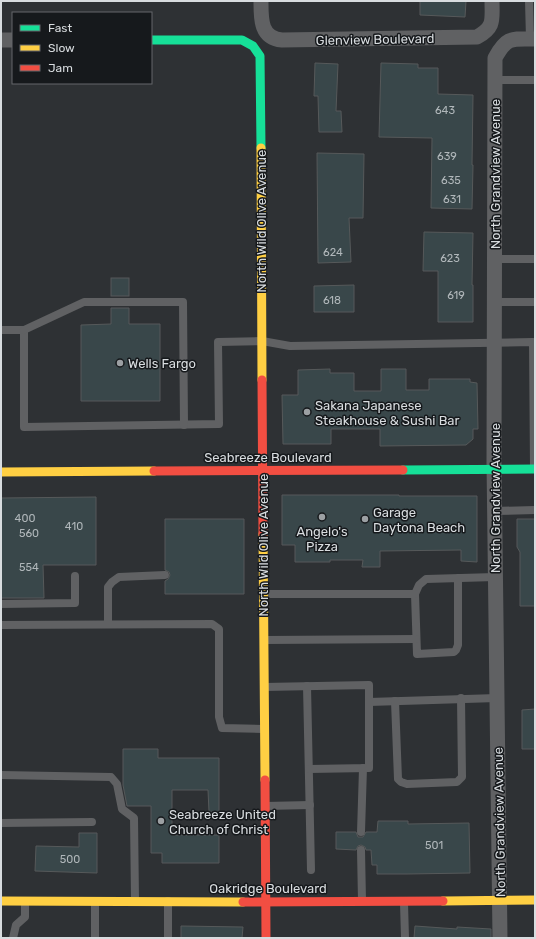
<svg xmlns="http://www.w3.org/2000/svg" width="536" height="939" font-family="Rubik,sans-serif">
<style>
.building{fill:#39474a;stroke:#56595a}
.lines{fill:none;stroke-linecap:round;stroke-linejoin:round}
.lane{stroke:#606163;stroke-width:8}
.street{stroke:#606163;stroke-width:15}
.fast{stroke:#16e098;stroke-width:9}
.slow{stroke:#ffcf43;stroke-width:9}
.jam{stroke:#f24e42;stroke-width:9}
.poi-dot{fill:#9ca0a3;stroke:#16191c;stroke-width:1.5}
.labels{text-anchor:middle;stroke-width:3;stroke-linejoin:round;paint-order:stroke}
.number-label{font-size:11px;fill:#b0b7ba}
.street-label{font-size:13px;fill:#d8dcdf;stroke:#16191c}
.poi-label{font-size:13px;fill:#d8dcdf;stroke:#16191c;text-anchor:start}
</style>
<rect width="100%" height="100%" fill="#2e3134"/>
<g class="building">
<polygon points="420,1 466,1 465,17 420,15"/>
<polygon points="315,63 338,64 336,111 341,111 342,132 319,132 318,96 314,96"/>
<polygon points="381,63 418,64 418,68 438,68 438,94 473,95 472,165 473,165 472,209 431,208 432,138 379,137"/>
<polygon points="317,153 364,154 363,218 349,218 351,262 318,263"/>
<polygon points="424,232 473,233 472,285 473,285 473,322 438,322 438,271 423,271"/>
<rect x="111" y="278" width="18" height="18"/>
<polygon points="354,285 354,312 314,312 314,286"/>
<polygon points="111,308 129,308 129,324 160,324 160,401 81,401 81,325 111,324"/>
<polygon points="330,369 330,373 354,373 354,391 381,391 381,369 406,369 406,390 429,390 429,379 470,379 470,382 477,383 478,429 473,429 473,439 466,445 380,446 380,429 331,429 331,444 283,444 282,395 298,395 298,370"/>
<polygon points="282,495 399,495 399,496 477,496 477,562 461,561 461,550 380,551 380,567 362,567 363,560 330,560 330,562 295,562 295,545 282,545"/>
<polygon points="96,497 96,565 43,565 44,598 1,598 1,498"/>
<polygon points="165,519 244,519 244,594 165,594 165,581 168,579 170,575 169,572 165,570"/>
<polygon points="517,519 535,519 535,606 520,606 520,552 517,547"/>
<polygon points="535,709 535,749 522,749 522,710"/>
<polygon points="123,749 158,749 158,758 219,758 219,812 209,812 208,790 172,790 172,835 219,835 219,863 162,863 162,853 151,853 151,806 127,806 123,785"/>
<polygon points="378,821 408,821 408,824 469,823 470,873 407,874 377,874 377,865 372,865 371,850 366,850 365,847 361,845 358,846 356,850 336,849 336,832 356,832 358,837 363,837 366,832 377,832"/>
<polygon points="79,833 97,833 97,873 35,871 36,846 79,847"/>
<polygon points="181,926 243,927 242,938 181,938"/>
<polygon points="415,926 457,929 457,927 491,929 491,938 414,938"/>
</g>
<g class="lines">
<g class="lane">
<polyline points="529,1 530,39"/>
<polyline points="495,80 535,80"/>
<polyline points="495,259 535,259"/>
<polyline points="494,302 535,302"/>
<polyline points="1,330 24,330 24,427 219,424 218,342 262,341 290,346 533,342 534,468"/>
<polyline points="24,330 84,302 183,302 184,425"/>
<polyline points="495,511 535,510"/>
<polyline points="458,578 458,645 456,650 454,652 417,654 415,594 419,585 426,579 495,577"/>
<polyline points="264,594 415,594"/>
<polyline points="1,604 75,603 75,576"/>
<polyline points="108,624 108,587 112,582 119,577 165,575"/>
<polyline points="1,625 212,624 219,629 219,717 222,728 263,729"/>
<polyline points="265,640 416,639"/>
<polyline points="307,686 311,870"/>
<polyline points="264,687 369,685 369,702 497,698"/>
<polyline points="395,701 398,779 401,782 407,784 457,782 462,777 461,698"/>
<polyline points="309,769 369,768 369,702"/>
<polyline points="1,775 111,777 117,784 122,809 134,818 135,900"/>
<polyline points="265,806 310,805"/>
<polyline points="1,823 92,822"/>
<polyline points="361,832 363,768"/>
<polyline points="361,850 362,901"/>
<polyline points="95,901 95,938"/>
<polyline points="404,903 405,938"/>
<polyline points="13,938 16,925 25,917 25,901"/>
<polyline points="168,938 168,901"/>
</g>
<g class="street">
<path d="M261,1C261,18 260,38 282,40L477,37C495,27 492,20 492,1"/>
<polyline points="1,40 13,40"/>
<path d="M500,938L494,462L495,58C507,36 512,39 535,39"/>
</g>
<g class="fast">
<polyline points="151,40 242,40 253,46 260,56 261,148"/>
<polyline points="403,470 535,469"/>
</g>
<g class="slow">
<polyline points="261,148 262,380"/>
<polyline points="1,472 154,471"/>
<polyline points="263,534 265,780"/>
<polyline points="1,901 243,902"/>
<polyline points="443,901 535,900"/>
</g>
<g class="jam">
<polyline points="262,380 263,534"/>
<polyline points="154,471 403,470"/>
<polyline points="265,780 266,938"/>
<polyline points="243,902 443,901"/>
</g>
</g>
<g class="poi-dot">
<circle cx="120" cy="363" r="4"/>
<circle cx="307" cy="412" r="4"/>
<circle cx="322" cy="517" r="4"/>
<circle cx="365" cy="519" r="4"/>
<circle cx="161" cy="821" r="4"/>
</g>
<g class="labels">
<g class="number-label">
<text x="445" y="114">643</text>
<text x="447" y="160">639</text>
<text x="451" y="184">635</text>
<text x="452" y="203">631</text>
<text x="333" y="256">624</text>
<text x="450" y="262">623</text>
<text x="456" y="299">619</text>
<text x="332" y="304">618</text>
<text x="25" y="522">400</text>
<text x="74" y="530">410</text>
<text x="29" y="537">560</text>
<text x="29" y="571">554</text>
<text x="434" y="849">501</text>
<text x="70" y="863">500</text>
</g>
<g class="street-label">
<text transform="translate(375 39) rotate(-1)" y="5">Glenview Boulevard</text>
<text transform="translate(495 174) rotate(-90)" y="5">North Grandview Avenue</text>
<text transform="translate(261 221) rotate(-90)" y="5">North Wild Olive Avenue</text>
<text x="268" y="462">Seabreeze Boulevard</text>
<text transform="translate(495 498) rotate(-90)" y="5">North Grandview Avenue</text>
<text transform="translate(263 545) rotate(-90)" y="5">North Wild Olive Avenue</text>
<text transform="translate(499 822) rotate(-91)" y="5">North Grandview Avenue</text>
<text x="268" y="893">Oakridge Boulevard</text>
</g>
<g class="poi-label">
<text x="128" y="368">Wells Fargo</text>
<text x="315" y="410">Sakana Japanese<tspan x="315" dy="15">Steakhouse &amp; Sushi Bar</tspan></text>
<text x="373" y="517">Garage<tspan x="373" dy="15">Daytona Beach</tspan></text>
<text x="322" y="536" text-anchor="middle">Angelo's<tspan x="322" dy="15">Pizza</tspan></text>
<text x="169" y="819">Seabreeze United<tspan x="169" dy="15">Church of Christ</tspan></text>
</g>
</g>
<rect width="536" height="939" fill="none" stroke="#d8dcdf" stroke-width="4"/>
<rect x="12" y="12" width="140" height="72" fill="#16191c" stroke="#64676a"/>
<rect x="20" y="25" width="20" height="6" fill="#16e098" stroke="#64676a"/>
<text x="48" y="32" font-size="12" fill="#d8dcdf">Fast</text>
<rect x="20" y="45" width="20" height="6" fill="#ffcf43" stroke="#64676a"/>
<text x="48" y="52" font-size="12" fill="#d8dcdf">Slow</text>
<rect x="20" y="65" width="20" height="6" fill="#f24e42" stroke="#64676a"/>
<text x="48" y="72" font-size="12" fill="#d8dcdf">Jam</text>
</svg>
